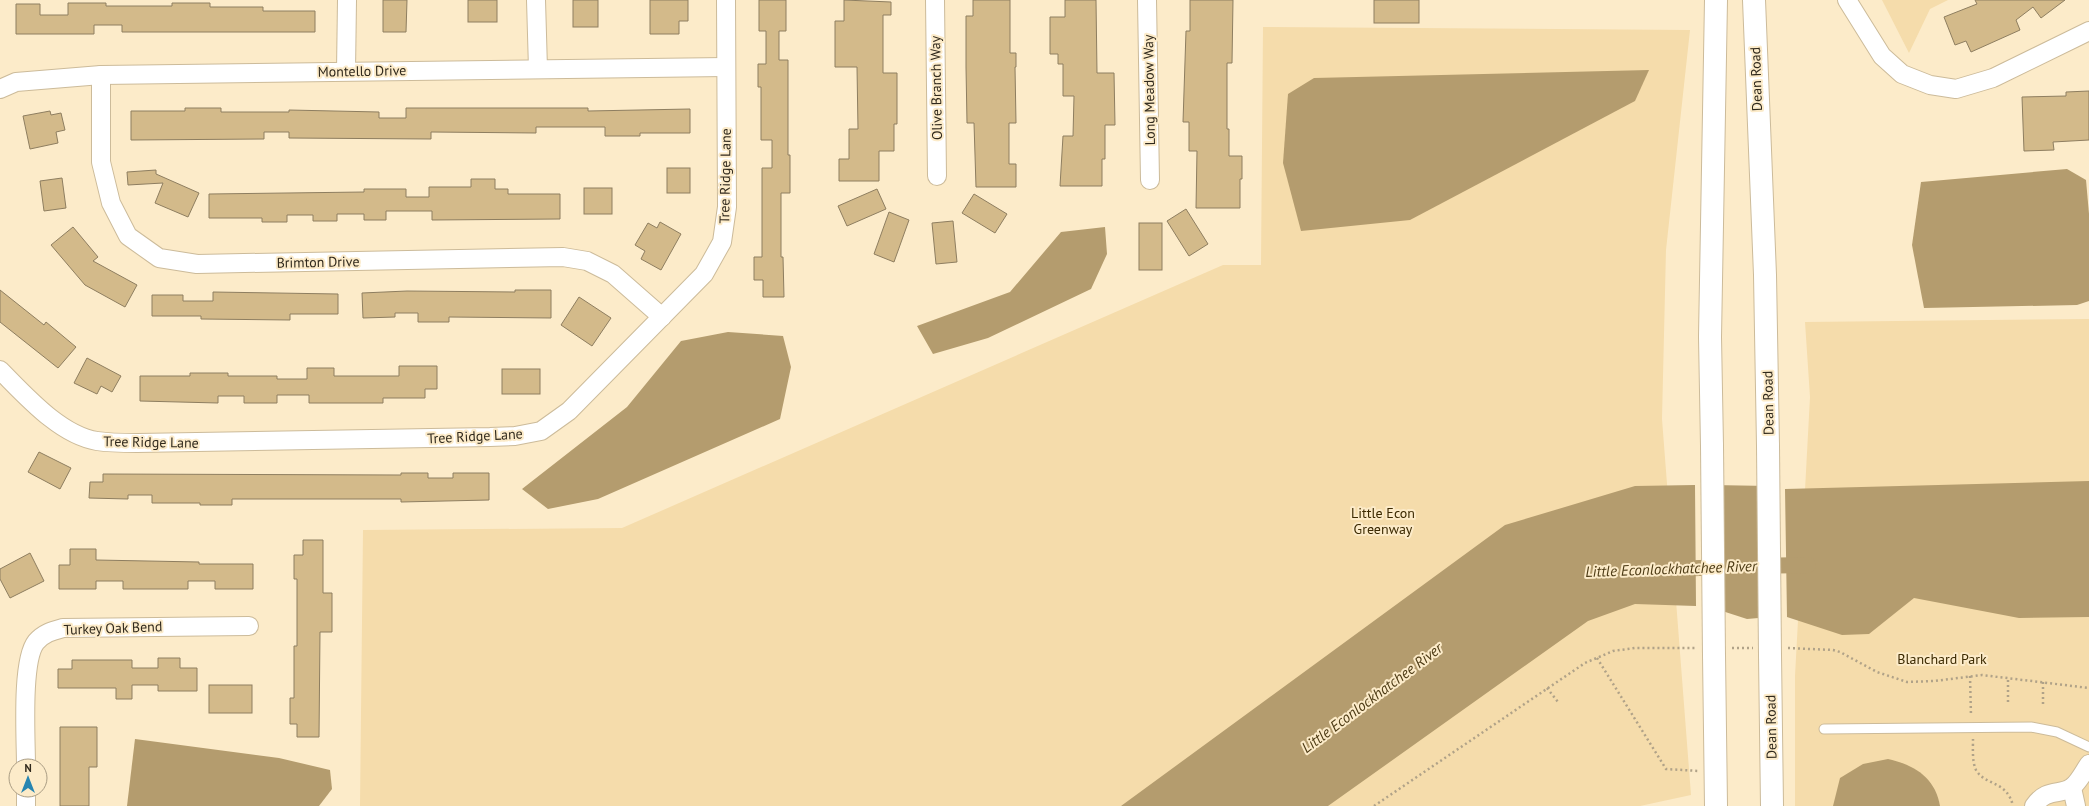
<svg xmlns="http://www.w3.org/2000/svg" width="2089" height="806" font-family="'PT Sans',sans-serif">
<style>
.green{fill:#f5dcab}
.water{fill:#b49c6e}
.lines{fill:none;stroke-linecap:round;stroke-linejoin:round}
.canal{stroke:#b49c6e;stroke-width:16}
.building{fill:#d3ba8a;stroke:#8e7e60}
.lane-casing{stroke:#ccbb9a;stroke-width:11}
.street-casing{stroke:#ccbb9a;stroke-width:20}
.secondary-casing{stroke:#ccbb9a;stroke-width:24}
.path{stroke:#b0a288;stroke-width:2.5;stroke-dasharray:2 3;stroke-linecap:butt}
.lane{stroke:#fff;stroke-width:9}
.street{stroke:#fff;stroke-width:18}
.secondary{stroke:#fff;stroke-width:22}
.secondary-bridge-casing{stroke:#ccbb9a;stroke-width:24;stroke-linecap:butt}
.secondary-bridge{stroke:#fff;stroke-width:22}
.labels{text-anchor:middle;stroke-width:4;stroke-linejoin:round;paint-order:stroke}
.street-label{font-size:14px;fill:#30291c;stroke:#fcebc9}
.park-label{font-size:14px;fill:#3c2a02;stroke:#fcebc9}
.water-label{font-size:15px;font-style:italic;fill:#4c3a14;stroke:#fcebc9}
</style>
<rect width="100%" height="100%" fill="#fcebc9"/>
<g class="green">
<polygon points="1882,0 1948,0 1930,9 1909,53"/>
<polygon points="1263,27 1690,30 1666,250 1662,419 1691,795 1640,806 360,806 363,530 622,528 1223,265 1261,265"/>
<polygon points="2089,319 2089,806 1795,806 1795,676 1810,397 1805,322"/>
</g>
<g class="water">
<polygon points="1649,70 1635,101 1410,220 1301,231 1283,163 1288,94 1314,78"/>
<polygon points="2067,169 2086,180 2089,214 2089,301 2077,305 1924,308 1912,245 1921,182"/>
<polygon points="1105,227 1107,254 1091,289 988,338 933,354 917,326 1010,292 1061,232"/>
<polygon points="728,332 783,336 791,367 780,419 598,499 548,509 522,489 627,407 681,341"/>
<polygon points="2089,481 2089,617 2019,618 1914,598 1869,634 1842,635 1787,617 1785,489"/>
<polygon points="1695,485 1696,606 1635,604 1588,621 1328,806 1121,806 1505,525 1635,486"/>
<polygon points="1712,485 1769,486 1770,617 1747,619 1713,608"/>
<polygon points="135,739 279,758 330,770 332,789 319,806 127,806"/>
<path d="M1888,759C1914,765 1935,777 1940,806H1833L1840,778L1863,764Z"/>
</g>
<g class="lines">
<g class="canal">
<polyline points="1759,566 1808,565"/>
<polyline points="1675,569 1724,567"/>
</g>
</g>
<g class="building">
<polygon points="383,0 407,0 406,32 383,32"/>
<rect x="468" y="0" width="29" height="22"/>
<rect x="573" y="0" width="25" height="27"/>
<polygon points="650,0 688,0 688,21 679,21 679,34 650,34"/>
<polygon points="759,0 786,0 786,31 779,31 779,60 788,60 788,155 790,155 790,193 781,193 781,257 783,257 784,297 763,297 763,280 754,280 754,257 762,257 762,168 772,168 772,140 761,140 761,87 758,87 758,64 766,64 766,31 759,31"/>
<polygon points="844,0 891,2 891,15 883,15 883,73 897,73 897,124 894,124 894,151 879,151 879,181 839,181 839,159 849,159 849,129 858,129 857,67 835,67 835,21 844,21"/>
<polygon points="973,0 1010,0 1010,53 1016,53 1016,67 1015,67 1016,123 1009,123 1009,164 1016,164 1016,187 976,187 974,123 967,123 966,67 966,16 973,16"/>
<polygon points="1065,0 1096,0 1097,73 1114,73 1115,125 1105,125 1105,159 1102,159 1102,186 1060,186 1063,136 1073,136 1074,96 1063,96 1063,64 1058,64 1058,54 1050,54 1050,17 1065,17"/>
<polygon points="1190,0 1233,0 1232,63 1227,63 1227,129 1229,129 1229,156 1242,156 1242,179 1240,179 1240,208 1196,208 1197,151 1189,151 1189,122 1183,122 1186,31 1190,31"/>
<rect x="1374" y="0" width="45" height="23"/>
<polygon points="1975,0 2065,0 2041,18 2033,7 2016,20 2020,30 1971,52 1966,41 1955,45 1944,17 1977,4"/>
<polygon points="68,3 106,3 106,6 172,6 172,3 210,3 210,7 263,7 263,11 315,11 315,32 122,32 122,25 94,25 94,34 16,34 16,4 40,4 40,15 68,15"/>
<polygon points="2089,91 2089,140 2053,142 2054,150 2024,151 2022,97 2066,96 2066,92"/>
<polygon points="185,108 221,108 221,112 289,112 289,110 379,112 379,118 406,118 406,108 588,108 588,111 690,109 690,133 640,133 640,136 605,136 605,127 536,127 536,133 431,132 431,139 289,138 289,132 264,132 264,139 131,140 131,111 185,111"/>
<polygon points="50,111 51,115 61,113 65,130 56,132 58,143 30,149 23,116"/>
<rect x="667" y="168" width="23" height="25"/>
<polygon points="156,170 156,174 199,193 188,217 155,203 163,183 128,185 127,172"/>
<polygon points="62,178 66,208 44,211 40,181"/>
<polygon points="471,179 495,179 495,189 508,189 508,194 560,194 560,219 432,220 432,211 386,211 386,220 364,220 364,214 337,214 337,221 313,221 313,215 287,215 287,222 262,222 262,218 209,218 209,194 364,192 364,189 406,189 406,197 429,197 429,187 471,187"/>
<rect x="584" y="188" width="28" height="26"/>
<polygon points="877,189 886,209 847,226 838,206"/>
<polygon points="974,194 1007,214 995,233 962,213"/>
<polygon points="1186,209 1208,244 1189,256 1167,221"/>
<polygon points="889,212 909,220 894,262 874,254"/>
<polygon points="953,221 957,262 936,264 932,223"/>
<polygon points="660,222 681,234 661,270 641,259 645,251 635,245 648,223 657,228"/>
<rect x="1139" y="223" width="23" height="47"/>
<polygon points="73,227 98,257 93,261 137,285 125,307 85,285 51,245"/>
<polygon points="0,290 44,325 46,322 76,347 58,368 0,322"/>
<polygon points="515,290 551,290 551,318 449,317 449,322 418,322 418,313 395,313 395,317 363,318 362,293 407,291 515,292"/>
<polygon points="213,292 338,294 338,314 290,314 290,320 201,319 201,316 152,316 152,295 183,295 183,301 213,301"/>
<polygon points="579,297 611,318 592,346 561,325"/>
<polygon points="87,358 121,376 112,392 101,386 97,394 74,383"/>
<polygon points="399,366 437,366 437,389 425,389 425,398 383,398 383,403 309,403 309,395 277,395 277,403 244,403 244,396 218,396 218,403 140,401 140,376 190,376 190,373 228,373 228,376 277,376 277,379 307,379 307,368 334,368 334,376 399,376"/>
<rect x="502" y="369" width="38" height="25"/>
<polygon points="39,452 71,468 60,489 28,472"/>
<polygon points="401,473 428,473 428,478 453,478 453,473 489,473 489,500 401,502 401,499 232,499 232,505 200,505 200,503 152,503 152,495 128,495 128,499 89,498 90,482 103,482 103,474 401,475"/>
<polygon points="303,540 323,540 323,593 332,593 332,632 320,632 319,737 297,737 297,724 290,724 290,698 294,698 294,646 297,646 297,579 294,579 294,555 303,555"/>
<polygon points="70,549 96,549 96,560 199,562 199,564 253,564 253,589 215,589 215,581 188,581 188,589 123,589 123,581 96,581 96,589 59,589 59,565 70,565"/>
<polygon points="30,553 44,581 10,598 0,579 0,569"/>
<polygon points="158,658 180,658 180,668 197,668 197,691 158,691 158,685 132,685 132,699 116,699 116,688 58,688 58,669 72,669 72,660 132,660 132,668 158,668"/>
<rect x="209" y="685" width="43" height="28"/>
<polygon points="60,727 97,727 97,767 89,767 89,806 60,806"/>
</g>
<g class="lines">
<defs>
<polyline id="lane" points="1824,729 2031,727 2057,732 2089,747"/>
<g id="street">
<polyline points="536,0 538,69"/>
<polyline points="935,0 937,176"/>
<polyline points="1147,0 1150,180"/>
<polyline points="1847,0 1882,56 1902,74 1930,85 1956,89 1993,78 2089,31"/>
<polyline points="346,71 347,0"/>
<polyline points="101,75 101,162 111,203 128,236 159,258 197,264 563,257 587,261 613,274 662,317"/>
<polyline points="0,89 16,82 101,75 726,67"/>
<path d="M0,370C26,396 60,435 97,441C110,443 124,443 137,443L490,437L515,436L541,431L569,411L704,274L722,242L727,207L726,0"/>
<path d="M26,766C26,739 21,661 36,642C44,633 52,631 63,628L249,626"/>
<polyline points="2072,788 2076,806"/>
<polyline points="26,806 26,790"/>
<path d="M2034,806C2047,787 2061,796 2072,787C2079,782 2084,771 2089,764"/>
</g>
<g id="secondary">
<polyline points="1754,0 1765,275 1768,446"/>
<polyline points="1712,446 1710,337 1716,0"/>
<polyline points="1714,655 1716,806"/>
<polyline points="1770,655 1772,806"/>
</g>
</defs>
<use href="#lane" class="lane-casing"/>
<use href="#street" class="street-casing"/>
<use href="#secondary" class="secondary-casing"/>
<g class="path">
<polyline points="1732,648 1753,648"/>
<polyline points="1788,648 1833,650 1840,652 1877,672 1907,682 1934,681 1982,675 2089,688"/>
<polyline points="1597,658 1666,769 1699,771"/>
<polyline points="1970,676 1971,716"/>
<polyline points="2043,682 2043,704"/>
<polyline points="1547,688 1558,702"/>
<polyline points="2008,702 2008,677"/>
<path d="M1973,739C1973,748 1972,762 1976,770C1985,786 2007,780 2013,806"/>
<polyline points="1374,806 1585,663 1613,651 1635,648 1697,648"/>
</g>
<use href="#lane" class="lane"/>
<use href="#street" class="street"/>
<use href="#secondary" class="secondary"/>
<defs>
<g id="secondary-bridge">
<polyline points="1712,446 1714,655"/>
<polyline points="1768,446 1770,655"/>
</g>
</defs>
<use href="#secondary-bridge" class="secondary-bridge-casing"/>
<use href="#secondary-bridge" class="secondary-bridge"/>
</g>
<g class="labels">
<g class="street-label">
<text transform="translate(362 71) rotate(-1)" y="5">Montello Drive</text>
<text transform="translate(1756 79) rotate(-92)" y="5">Dean Road</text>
<text transform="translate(936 88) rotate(-91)" y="5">Olive Branch Way</text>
<text transform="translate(1149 90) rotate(-91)" y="5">Long Meadow Way</text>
<text transform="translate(725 176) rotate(-89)" y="5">Tree Ridge Lane</text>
<text transform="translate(318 262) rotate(-1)" y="5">Brimton Drive</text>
<text transform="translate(1768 403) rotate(-91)" y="5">Dean Road</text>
<text transform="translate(475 436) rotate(-3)" y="5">Tree Ridge Lane</text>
<text transform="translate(151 442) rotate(1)" y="5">Tree Ridge Lane</text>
<text transform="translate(113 628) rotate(-2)" y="5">Turkey Oak Bend</text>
<text transform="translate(1771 727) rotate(-91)" y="5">Dean Road</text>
</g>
<g class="park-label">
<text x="1383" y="518">Little Econ<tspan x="1383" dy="16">Greenway</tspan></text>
<text x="1942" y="664">Blanchard Park</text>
</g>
<g class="water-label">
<text transform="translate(1671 569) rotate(-2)" y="5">Little Econlockhatchee River</text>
<text transform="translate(1372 698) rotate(-37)" y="5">Little Econlockhatchee River</text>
</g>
</g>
<g transform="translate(28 778)"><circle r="19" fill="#fcebc9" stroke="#aa9d84"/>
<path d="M0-3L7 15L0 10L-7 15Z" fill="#2785b1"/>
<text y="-6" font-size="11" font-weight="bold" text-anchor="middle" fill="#30291c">N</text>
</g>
</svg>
